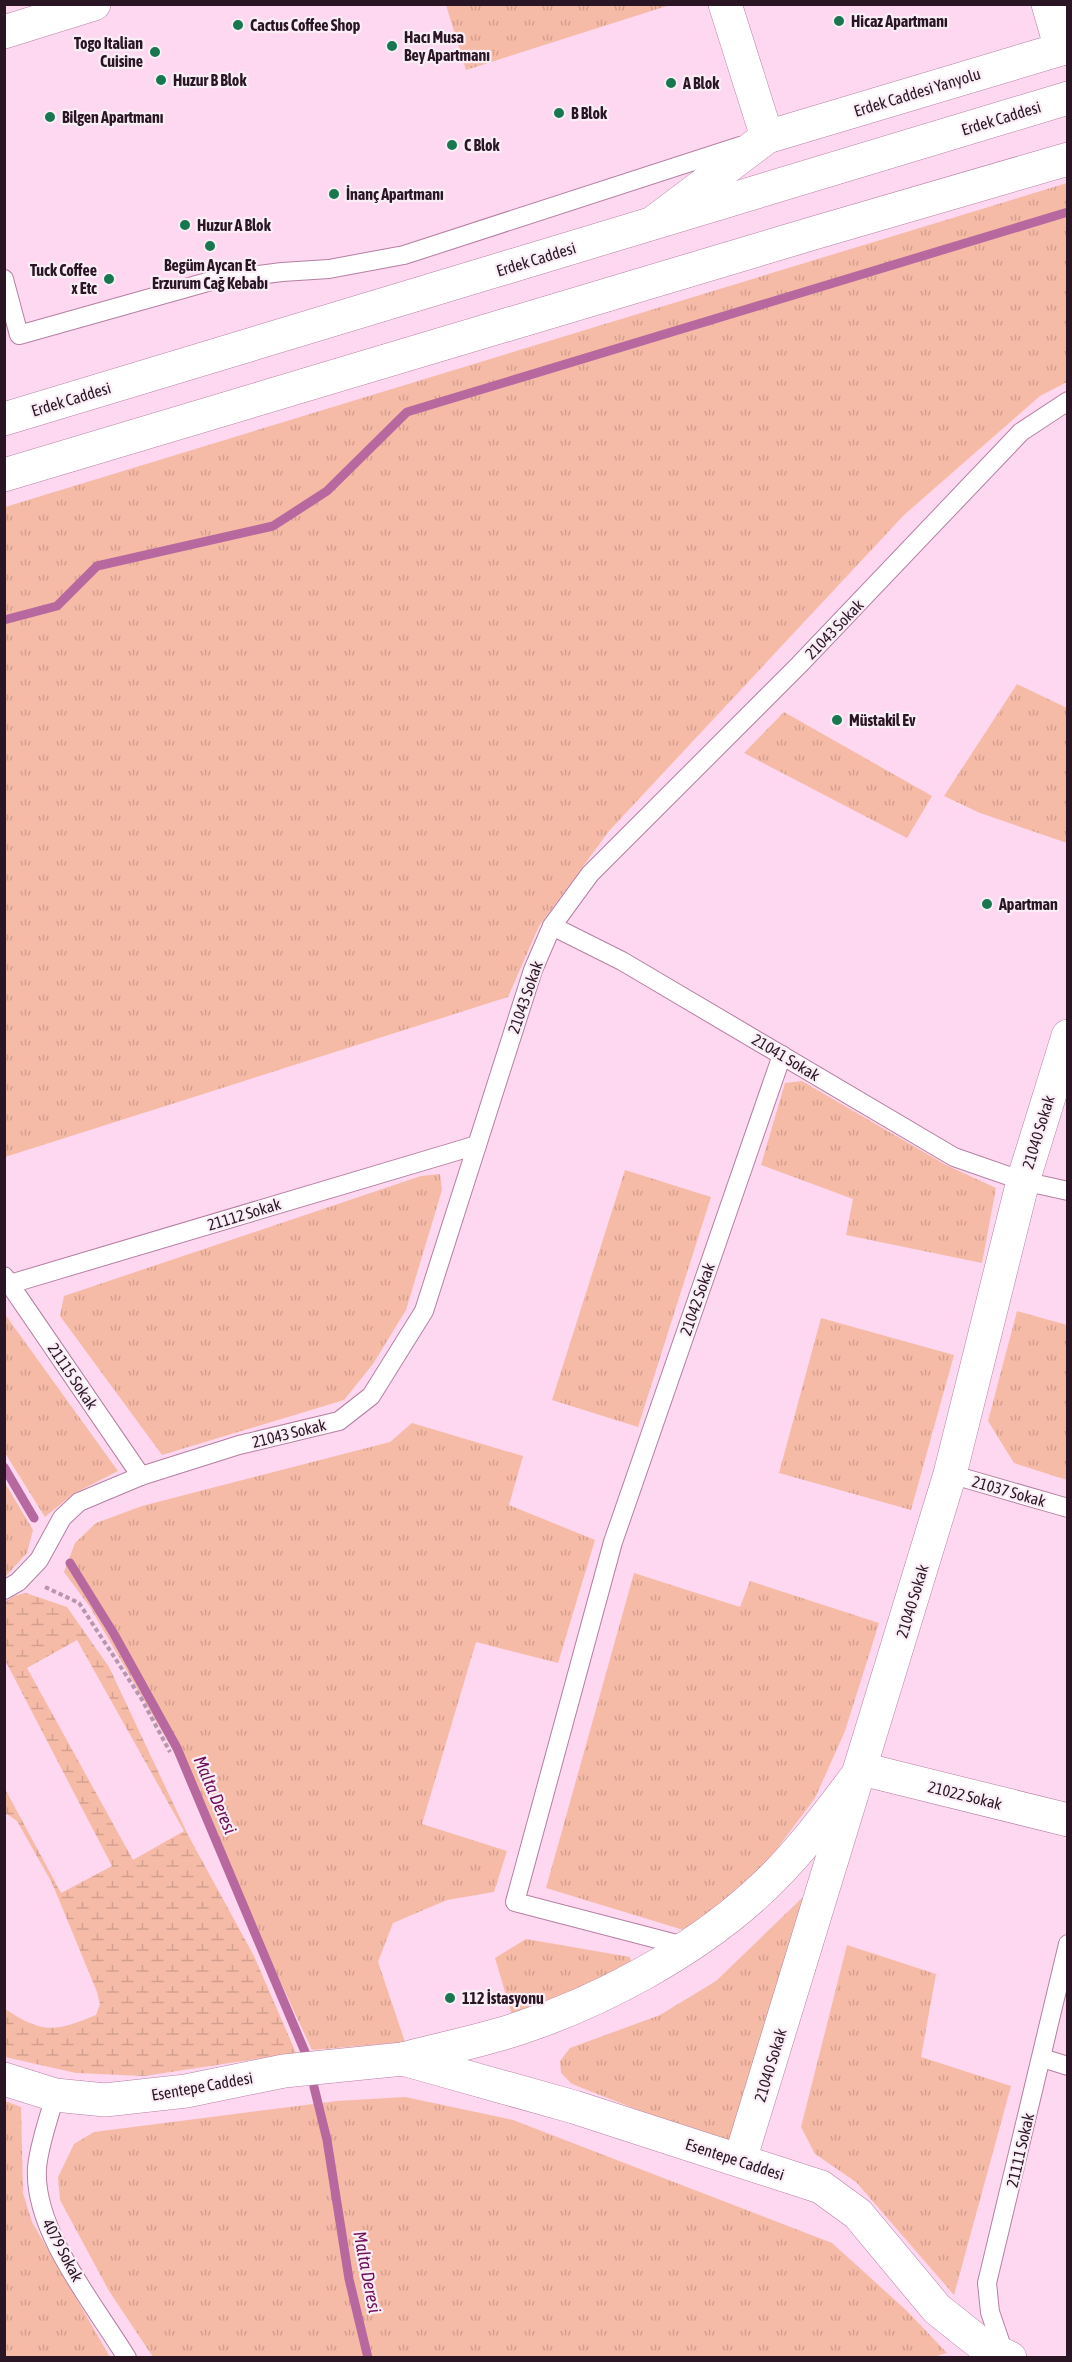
<svg xmlns="http://www.w3.org/2000/svg" width="1072" height="2362" font-family="'Asap Condensed',sans-serif">
<style>
.grass{fill:url(#grass-tufts)}
.wetland{fill:url(#wetland-marsh);fill-rule:evenodd}
.lines{fill:none;stroke-linecap:round;stroke-linejoin:round}
.stream{stroke:#b7699f;stroke-width:9}
.lane-casing{stroke:#b67fa3;stroke-width:20}
.street-casing{stroke:#b67fa3;stroke-width:34}
.secondary-casing{stroke:#b67fa3;stroke-width:34}
.highway-casing{stroke:#b67fa3;stroke-width:34}
.path{stroke:#b797ad;stroke-width:4;stroke-dasharray:4.5 3;stroke-linecap:butt}
.lane{stroke:#fff;stroke-width:18}
.street{stroke:#fff;stroke-width:33}
.secondary{stroke:#fff;stroke-width:33}
.highway{stroke:#fff;stroke-width:33}
.poi-dot{fill:#17784f;stroke:#faeef6;stroke-width:2}
.labels{text-anchor:middle;stroke-width:4.5;stroke-linejoin:round;paint-order:stroke}
.poi-label{font-size:16px;font-weight:bold;fill:#2a1524;stroke:#faeef6;text-anchor:start}
.street-label{font-size:16px;fill:#2a1524;stroke:#faeef6}
.water-label{font-size:18px;font-style:italic;fill:#6f0e59;stroke:#faeef6}
</style>
<defs>
<pattern id="grass-tufts" width="24" height="20" patternUnits="userSpaceOnUse" patternTransform="scale(1.5)"><rect width="24" height="20" fill="#f6bba7"/><path d="M3 7l-1-3M5 7V3M7 7l1-3M15 17l-1-3M17 17v-4M19 17l1-3" fill="none" stroke="#d3a090"/></pattern>
<pattern id="wetland-marsh" width="20" height="14" patternUnits="userSpaceOnUse" patternTransform="scale(1.5)"><rect width="20" height="14" fill="#f6bba7"/><path d="M1 5h8M5 5V1M11 12h8M15 12V8" fill="none" stroke="#d3a090"/></pattern>
</defs>
<rect width="100%" height="100%" fill="#fdd8f0"/>
<g class="grass">
<polygon points="446,5 446,4 670,5 466,70"/>
<polygon points="1067,183 1067,382 1040,396 904,515 609,831 539,926 508,997 5,1157 5,507"/>
<polygon points="1017,684 1067,708 1067,843 980,813 944,796"/>
<polygon points="784,712 932,796 907,838 744,753"/>
<polygon points="802,1081 946,1165 996,1188 982,1263 846,1235 853,1199 761,1165 785,1083"/>
<polygon points="625,1170 711,1197 638,1427 552,1400"/>
<polygon points="440,1174 442,1190 406,1310 373,1364 344,1400 162,1455 60,1316 64,1296 421,1176"/>
<polygon points="1017,1311 1067,1325 1067,1480 1014,1463 988,1421"/>
<polygon points="4,1313 118,1471 73,1494 45,1517 5,1453"/>
<polygon points="821,1318 954,1355 911,1510 779,1473"/>
<polygon points="412,1423 523,1456 509,1505 595,1540 558,1663 476,1642 422,1824 507,1851 494,1892 447,1900 393,1923 378,1962 405,2042 312,2050 174,1752 90,1607 64,1572 75,1543 96,1523 142,1506 390,1442"/>
<polygon points="5,1483 33,1530 27,1553 5,1577"/>
<polygon points="634,1573 740,1607 750,1581 879,1623 845,1731 815,1798 770,1858 690,1932 546,1888"/>
<polygon points="802,1898 808,1905 727,2145 572,2084 561,2073 560,2061 570,2048 660,2015 716,1981"/>
<polygon points="526,1939 630,1957 633,1968 513,2019 495,1958"/>
<polygon points="847,1945 936,1974 921,2057 1011,2086 954,2295 856,2182 815,2154 801,2127"/>
<polygon points="405,2097 513,2120 832,2243 906,2310 947,2353 930,2358 153,2357 109,2291 60,2200 58,2177 74,2144 94,2132 337,2101"/>
<polygon points="5,2101 21,2107 23,2193 32,2222 110,2357 5,2357"/>
</g>
<path class="wetland" d="M26,1593L67,1607L109,1667L188,1835L254,1956L296,2053L144,2076L76,2073L5,2057V2009C43,2034 55,2032 96,2015L100,2004L97,1992L52,1883L17,1821L7,1814L5,1815L4,1787L61,1893L112,1866L5,1660V1602L14,1596ZM77,1640L184,1831L133,1860L27,1668Z"/>
<g class="lines">
<g class="stream">
<polyline points="4,620 57,606 97,566 273,526 327,491 407,412 1068,212"/>
<polyline points="4,1467 34,1518"/>
<polyline points="70,1563 114,1634 177,1748 305,2052"/>
<polyline points="314,2087 327,2140 349,2279 368,2358"/>
</g>
<defs>
<g id="lane">
<polyline points="4,279 19,335 211,281 282,272 329,269 404,255 740,146"/>
<polyline points="552,926 622,961 954,1157 1023,1181 1068,1191"/>
<polyline points="4,1276 141,1476"/>
<polyline points="10,1284 477,1145"/>
<polyline points="950,1474 1068,1508"/>
<polyline points="4,1590 18,1582 39,1560 62,1518 79,1502 141,1476 239,1445 339,1421 371,1396 424,1311 533,970 552,926 590,874 799,665 1021,432 1068,401"/>
<polyline points="688,1947 515,1902 613,1542 782,1055"/>
<polyline points="1042,2058 1068,2066"/>
<path d="M55,2095C49,2119 39,2144 37,2168C33,2231 95,2305 127,2358"/>
<polyline points="1005,2356 990,2312 987,2283 1068,1944"/>
</g>
<g id="street">
<polyline points="1048,4 1061,49"/>
<polyline points="4,32 94,4"/>
<polyline points="767,137 1068,47"/>
<path d="M403,2059C440,2049 480,2041 517,2029C600,2002 691,1953 756,1894C797,1857 829,1813 862,1769L1068,1820"/>
</g>
<g id="secondary">
<polyline points="654,222 767,137 725,4"/>
<polyline points="4,2079 55,2095 105,2100 186,2091 284,2071 403,2059 574,2107 821,2187 858,2214 937,2309 981,2344 1010,2358"/>
<polyline points="740,2160 950,1474 1023,1181 1068,1036"/>
</g>
<g id="highway">
<polyline points="4,419 1068,98"/>
<polyline points="4,475 814,233 1068,159"/>
</g>
</defs>
<use href="#lane" class="lane-casing"/>
<use href="#street" class="street-casing"/>
<use href="#secondary" class="secondary-casing"/>
<use href="#highway" class="highway-casing"/>
<polyline class="path" points="45,1587 79,1603 141,1698 170,1752"/>
<use href="#lane" class="lane"/>
<use href="#street" class="street"/>
<use href="#secondary" class="secondary"/>
<use href="#highway" class="highway"/>
</g>
<g class="poi-dot">
<circle cx="839" cy="21" r="6"/>
<circle cx="238" cy="25" r="6"/>
<circle cx="392" cy="46" r="6"/>
<circle cx="155" cy="52" r="6"/>
<circle cx="161" cy="80" r="6"/>
<circle cx="671" cy="83" r="6"/>
<circle cx="559" cy="113" r="6"/>
<circle cx="50" cy="117" r="6"/>
<circle cx="452" cy="145" r="6"/>
<circle cx="334" cy="194" r="6"/>
<circle cx="185" cy="225" r="6"/>
<circle cx="210" cy="246" r="6"/>
<circle cx="109" cy="279" r="6"/>
<circle cx="837" cy="720" r="6"/>
<circle cx="987" cy="904" r="6"/>
<circle cx="450" cy="1998" r="6"/>
</g>
<g class="labels">
<g class="poi-label">
<text x="851" y="27">Hicaz Apartmanı</text>
<text x="250" y="31">Cactus Coffee Shop</text>
<text x="404" y="43">Hacı Musa<tspan x="404" dy="18">Bey Apartmanı</tspan></text>
<text x="143" y="49" text-anchor="end">Togo Italian<tspan x="143" dy="18">Cuisine</tspan></text>
<text x="173" y="86">Huzur B Blok</text>
<text x="683" y="89">A Blok</text>
<text x="571" y="119">B Blok</text>
<text x="62" y="123">Bilgen Apartmanı</text>
<text x="464" y="151">C Blok</text>
<text x="346" y="200">İnanç Apartmanı</text>
<text x="197" y="231">Huzur A Blok</text>
<text x="210" y="271" text-anchor="middle">Begüm Aycan Et<tspan x="210" dy="18">Erzurum Cağ Kebabı</tspan></text>
<text x="97" y="276" text-anchor="end">Tuck Coffee<tspan x="97" dy="18">x Etc</tspan></text>
<text x="849" y="726">Müstakil Ev</text>
<text x="999" y="910">Apartman</text>
<text x="462" y="2004">112 İstasyonu</text>
</g>
<g class="street-label">
<text transform="translate(917 92) rotate(-17)" y="6">Erdek Caddesi Yanyolu</text>
<text transform="translate(1001 118) rotate(-17)" y="6">Erdek Caddesi</text>
<text transform="translate(536 259) rotate(-17)" y="6">Erdek Caddesi</text>
<text transform="translate(71 399) rotate(-17)" y="6">Erdek Caddesi</text>
<text transform="translate(834 629) rotate(-46)" y="6">21043 Sokak</text>
<text transform="translate(525 997) rotate(-71)" y="6">21043 Sokak</text>
<text transform="translate(786 1057) rotate(31)" y="6">21041 Sokak</text>
<text transform="translate(1038 1132) rotate(-73)" y="6">21040 Sokak</text>
<text transform="translate(244 1214) rotate(-17)" y="6">21112 Sokak</text>
<text transform="translate(697 1299) rotate(-71)" y="6">21042 Sokak</text>
<text transform="translate(73 1376) rotate(56)" y="6">21115 Sokak</text>
<text transform="translate(289 1433) rotate(-14)" y="6">21043 Sokak</text>
<text transform="translate(1009 1491) rotate(16)" y="6">21037 Sokak</text>
<text transform="translate(912 1601) rotate(-73)" y="6">21040 Sokak</text>
<text transform="translate(965 1795) rotate(14)" y="6">21022 Sokak</text>
<text transform="translate(770 2065) rotate(-73)" y="6">21040 Sokak</text>
<text transform="translate(202 2086) rotate(-10)" y="6">Esentepe Caddesi</text>
<text transform="translate(1020 2150) rotate(-77)" y="6">21111 Sokak</text>
<text transform="translate(735 2159) rotate(18)" y="6">Esentepe Caddesi</text>
<text transform="translate(63 2250) rotate(62)" y="6">4079 Sokak</text>
</g>
<g class="water-label">
<text transform="translate(215 1795) rotate(67)" y="6">Malta Deresi</text>
<text transform="translate(367 2272) rotate(79)" y="6">Malta Deresi</text>
</g>
</g>
<rect width="1072" height="2362" fill="none" stroke="#2a1524" stroke-width="12"/>
</svg>
